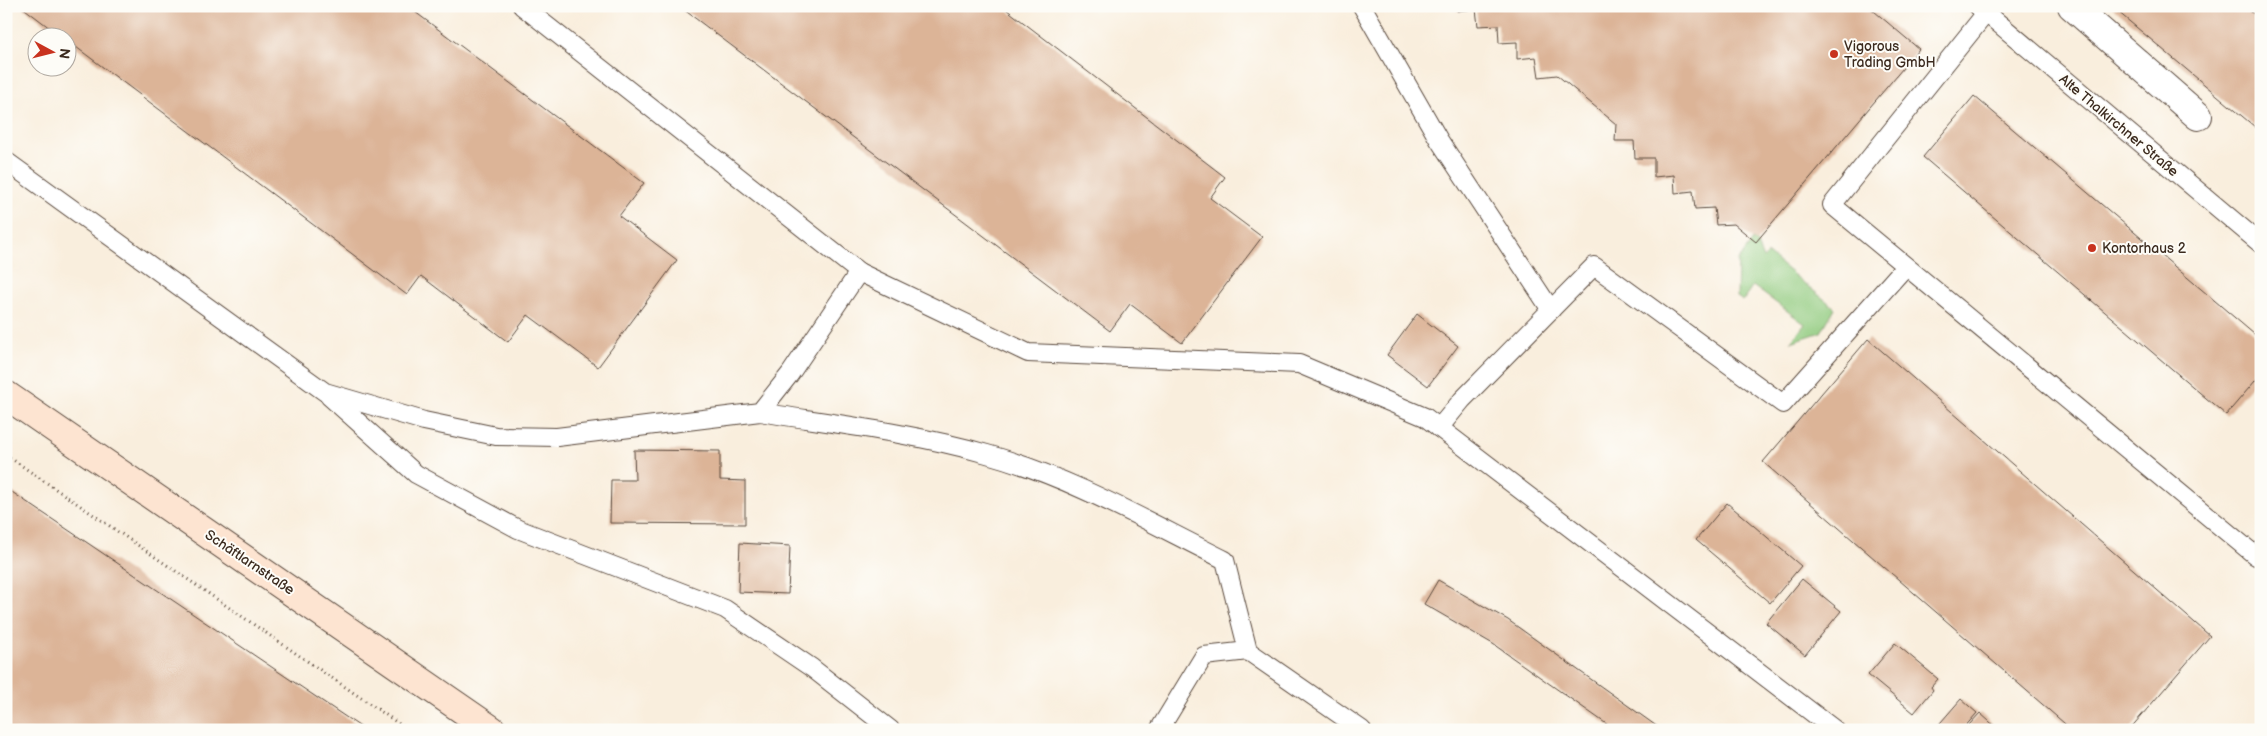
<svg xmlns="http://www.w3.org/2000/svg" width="2267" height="736" font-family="'Balsamiq Sans',sans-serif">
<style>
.green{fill:#90ca7e;stroke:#667a4e}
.building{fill:#dcb497}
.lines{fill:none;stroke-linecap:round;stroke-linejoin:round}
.service-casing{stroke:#58473b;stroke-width:20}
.minor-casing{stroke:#58473b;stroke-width:30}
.secondary-casing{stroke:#58473b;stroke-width:30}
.path{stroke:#58473b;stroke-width:3;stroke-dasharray:1 4;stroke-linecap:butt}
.service{stroke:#fff;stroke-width:18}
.minor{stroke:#fff;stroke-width:28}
.secondary{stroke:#fde4d1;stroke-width:28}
.poi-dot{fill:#c8321e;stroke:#fdfcf7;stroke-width:2}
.labels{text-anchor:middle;stroke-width:4;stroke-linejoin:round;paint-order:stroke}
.poi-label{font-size:14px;fill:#3b2a1e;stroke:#fdfcf7;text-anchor:start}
.street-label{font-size:14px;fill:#3b2a1e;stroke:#fdfcf7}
</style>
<rect width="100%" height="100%" fill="#fdfcf7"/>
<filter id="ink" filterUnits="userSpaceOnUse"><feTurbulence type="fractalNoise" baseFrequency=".02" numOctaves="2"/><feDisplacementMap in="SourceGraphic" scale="10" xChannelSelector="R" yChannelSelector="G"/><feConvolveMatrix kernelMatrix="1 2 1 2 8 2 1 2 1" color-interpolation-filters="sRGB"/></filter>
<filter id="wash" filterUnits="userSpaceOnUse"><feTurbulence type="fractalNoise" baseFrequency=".0096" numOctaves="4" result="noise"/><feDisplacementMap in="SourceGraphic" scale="20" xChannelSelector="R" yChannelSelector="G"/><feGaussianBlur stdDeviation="1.12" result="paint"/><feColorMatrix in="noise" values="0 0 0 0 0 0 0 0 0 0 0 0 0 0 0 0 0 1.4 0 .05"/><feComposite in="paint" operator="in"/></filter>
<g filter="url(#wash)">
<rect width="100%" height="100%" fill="#f9eedd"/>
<polygon class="green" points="1753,240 1756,242 1763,259 1768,254 1835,308 1821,332 1791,342 1805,324 1753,286 1743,301 1737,297 1738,261"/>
<g id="blocks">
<g class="building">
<polygon points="21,6 407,6 644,183 619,216 677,260 598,367 528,315 508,342 421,276 407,295 68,41 68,38 63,38"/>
<polygon points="679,6 1002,6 1225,177 1210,198 1262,237 1182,343 1130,304 1110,331"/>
<polygon points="1457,6 1868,6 1919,49 1756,242 1734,224 1716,225 1714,208 1695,209 1693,191 1675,193 1674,175 1654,177 1654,158 1635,158 1634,141 1615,141 1616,124 1557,75 1539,77 1536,57 1517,59 1517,42 1499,43 1498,25 1478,26 1476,9 1457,11"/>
<polygon points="2111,6 2244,6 2261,20 2261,132"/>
<polygon points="1974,96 2261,340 2261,374 2226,415 1923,157"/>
<polygon points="1417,314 1458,346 1428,386 1387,355"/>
<polygon points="1868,339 2210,636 2129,730 2072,730 1763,462"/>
<polygon points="634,450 720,451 720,480 745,481 745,524 610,523 611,480 635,480"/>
<polygon points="6,488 365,730 6,730"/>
<polygon points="1727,503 1801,566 1770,603 1696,540"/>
<polygon points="740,543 790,546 788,594 738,592"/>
<polygon points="1802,579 1841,611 1805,655 1766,623"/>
<polygon points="1438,580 1508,620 1662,730 1615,730 1493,644 1424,604"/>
<polygon points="1895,643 1938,679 1931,687 1933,690 1914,713 1868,675"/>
<polygon points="1961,699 1977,713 1962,730 1934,730"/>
<polygon points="1980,713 1999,730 1974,730 1969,725"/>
</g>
</g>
</g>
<g filter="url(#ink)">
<use href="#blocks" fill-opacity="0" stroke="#58473b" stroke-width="1"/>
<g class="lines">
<defs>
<g id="service">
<polyline points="522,6 859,272 1028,353 1299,364 1425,417 1835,730"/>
<polyline points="1362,6 1439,140 1551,310"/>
<polyline points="1978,6 2261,244"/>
<polyline points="1986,13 1832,205 2256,556 2261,550"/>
<polyline points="6,161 325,392 424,421 496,436 557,437 760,412 790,374 859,272"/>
<polyline points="329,396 416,474 518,529 725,609 812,668 891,730"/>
<path d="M760,412C835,424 913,433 987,454C1071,477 1148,522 1225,560L1248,651L1362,730"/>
<polyline points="1439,428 1462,400 1594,266 1783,404 1905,267"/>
<polyline points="1159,730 1204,656 1248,651"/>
</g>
<polyline id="minor" points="2072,6 2198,116"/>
<polyline id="secondary" points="6,395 492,730"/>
</defs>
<use href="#service" class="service-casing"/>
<use href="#minor" class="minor-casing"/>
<use href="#secondary" class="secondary-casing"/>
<polyline class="path" points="6,455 408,730"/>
<use href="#service" class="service"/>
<use href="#minor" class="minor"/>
<use href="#secondary" class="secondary"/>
</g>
</g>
<g class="poi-dot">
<circle cx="1834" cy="54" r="5"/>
<circle cx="2092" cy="248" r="5"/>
</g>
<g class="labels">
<g class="poi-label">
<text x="1844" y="51">Vigorous<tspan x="1844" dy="16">Trading GmbH</tspan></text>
<text x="2102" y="253">Kontorhaus 2</text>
</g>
<g class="street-label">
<text transform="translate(2119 125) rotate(40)" y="5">Alte Thalkirchner Straße</text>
<text transform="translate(250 562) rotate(34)" y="5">Schäftlarnstraße</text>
</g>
</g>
<rect width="2267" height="736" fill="none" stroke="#fdfcf7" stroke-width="25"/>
<g transform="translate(52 52) rotate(97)"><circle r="24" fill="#fdfcf7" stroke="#afa8a0"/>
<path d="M0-4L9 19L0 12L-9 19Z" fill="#c8321e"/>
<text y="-8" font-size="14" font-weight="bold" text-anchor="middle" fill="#3b2a1e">N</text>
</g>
</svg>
